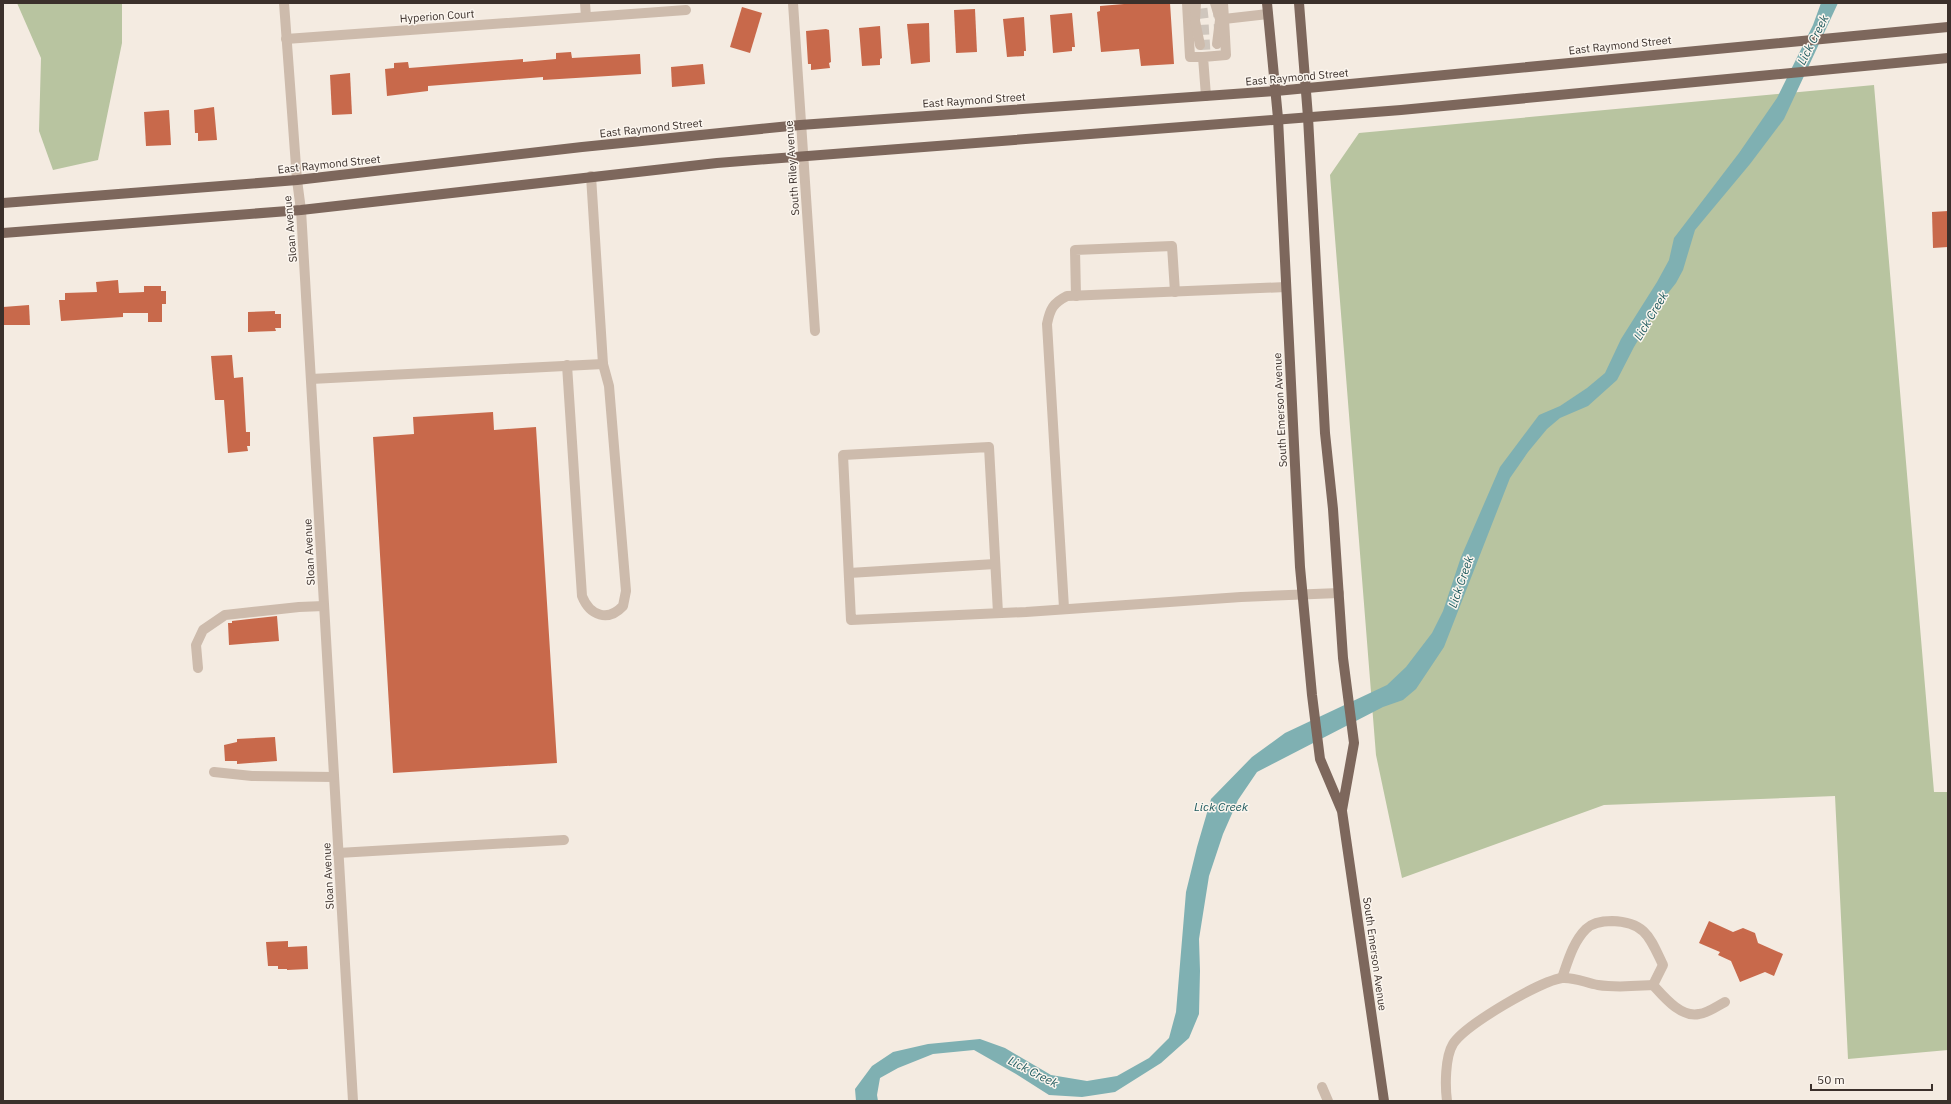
<svg xmlns="http://www.w3.org/2000/svg" width="1951" height="1104" font-family="'IBM Plex Sans',sans-serif">
<style>
.green{fill:#b8c4a0}
.water{fill:#7fb0b2}
.building{fill:#c8694b}
.lines{fill:none;stroke-linecap:round;stroke-linejoin:round}
.minor-tunnel{stroke:#cfc6bd;stroke-width:10;stroke-dasharray:10 5;stroke-linecap:butt}
.minor{stroke:#cdbbac;stroke-width:10}
.major{stroke:#7d675c;stroke-width:10}
.labels{text-anchor:middle;stroke-width:3;stroke-linejoin:round;paint-order:stroke}
.street-label{font-size:11px;fill:#3b302b;stroke:#fbf5ee}
.water-label{font-size:12px;font-style:italic;fill:#1f5a5e;stroke:#fbf5ee}
</style>
<rect width="100%" height="100%" fill="#f4ebe1"/>
<g class="green">
<polygon points="17,3 122,3 122,43 98,160 53,170 39,131 41,58"/>
<polygon points="1874,85 1934,792 1948,792 1948,1050 1848,1059 1835,796 1604,805 1402,878 1376,755 1330,175 1359,133"/>
</g>
<polygon class="water" points="1821,3 1838,3 1784,119 1750,164 1695,230 1683,270 1676,283 1661,302 1634,347 1617,380 1588,406 1560,418 1547,429 1528,452 1510,478 1444,647 1416,689 1403,700 1383,707 1257,772 1238,800 1223,834 1209,876 1199,939 1200,971 1199,1014 1189,1038 1161,1063 1115,1092 1082,1097 1049,1095 1016,1074 974,1050 933,1054 898,1068 880,1078 877,1095 878,1101 856,1101 855,1089 872,1066 893,1052 928,1044 980,1039 1005,1048 1051,1075 1087,1081 1117,1076 1149,1058 1169,1038 1176,1012 1186,892 1197,847 1211,799 1252,757 1285,733 1387,685 1406,667 1432,633 1443,611 1461,557 1500,467 1539,415 1560,406 1587,388 1605,373 1621,339 1657,282 1669,260 1674,238 1739,153 1777,98 1813,25"/>
<g class="building">
<polygon points="1136,3 1170,3 1174,64 1141,66 1139,49 1101,52 1097,12 1100,11 1100,6"/>
<polygon points="742,7 762,13 750,53 730,47"/>
<polygon points="975,9 977,52 956,53 954,10"/>
<polygon points="1072,13 1075,47 1072,47 1072,51 1053,53 1050,15"/>
<polygon points="1024,17 1026,51 1024,51 1024,56 1007,57 1003,19"/>
<polygon points="929,23 930,62 911,64 907,24"/>
<polygon points="880,26 882,58 880,59 880,65 862,66 859,28"/>
<polygon points="826,29 829,30 831,62 829,63 830,68 811,70 811,64 808,64 806,31"/>
<polygon points="571,52 572,58 640,54 641,74 543,80 543,77 428,86 428,91 387,96 385,69 394,68 394,63 408,62 409,68 523,59 523,62 556,59 556,53"/>
<polygon points="703,64 705,84 672,87 671,67"/>
<polygon points="350,73 352,114 332,115 330,75"/>
<polygon points="214,107 217,140 198,141 198,133 195,133 194,110"/>
<polygon points="169,110 171,145 146,146 144,112"/>
<polygon points="1948,211 1948,247 1933,248 1932,212"/>
<polygon points="118,280 119,293 144,292 144,286 161,286 161,291 166,291 166,304 162,304 162,322 148,322 148,313 123,313 123,317 61,321 59,300 65,300 65,293 97,292 96,282"/>
<polygon points="29,305 30,325 3,325 3,307"/>
<polygon points="275,311 275,314 281,314 281,328 275,328 276,331 248,332 248,312"/>
<polygon points="232,355 234,378 243,377 246,432 250,432 250,446 247,446 248,451 228,453 224,400 215,400 211,356"/>
<polygon points="493,412 494,430 536,427 557,763 393,773 373,437 414,434 413,417"/>
<polygon points="277,616 279,641 229,645 228,623 232,623 232,621"/>
<polygon points="275,737 277,761 237,764 237,761 225,761 224,745 237,742 237,739"/>
<polygon points="1709,921 1733,932 1743,928 1755,933 1758,943 1783,954 1774,976 1765,972 1740,982 1731,961 1718,955 1720,952 1699,943"/>
<polygon points="288,941 288,947 307,946 308,969 287,970 287,969 278,969 278,966 268,966 266,942"/>
</g>
<g class="lines">
<g class="minor-tunnel">
<polyline points="1198,14 1215,12"/>
<polyline points="1199,30 1216,29"/>
<polyline points="1200,45 1217,44"/>
</g>
<g class="minor">
<polyline points="284,3 297,180 301,210 353,1101"/>
<polyline points="585,3 586,17"/>
<polyline points="793,3 815,331"/>
<polyline points="1187,3 1190,57 1203,57"/>
<polyline points="1215,3 1220,19 1224,19 1223,3"/>
<polyline points="1189,21 1195,21 1196,3"/>
<polyline points="1195,21 1200,45"/>
<polyline points="286,39 686,10"/>
<polyline points="1217,44 1220,20"/>
<polyline points="1206,96 1203,57 1226,55 1224,19 1268,14"/>
<polyline points="1076,296 1075,250 1172,246 1175,292"/>
<path d="M567,365L582,596C590,616 608,622 623,606L626,591L609,386L603,364L591,176"/>
<polyline points="311,379 603,364"/>
<polyline points="849,573 995,564"/>
<path d="M1064,608L1047,324C1050,309 1053,303 1067,296L1286,287"/>
<polyline points="998,613 989,447 843,455 851,620 1026,612 1241,597 1339,593"/>
<polyline points="198,668 196,645 203,630 225,615 299,607 324,606"/>
<polyline points="214,772 252,776 334,777"/>
<polyline points="338,853 564,840"/>
<path d="M1562,978C1568,961 1573,942 1586,929C1593,922 1603,921 1612,921C1646,922 1650,938 1663,965L1653,985"/>
<polyline points="1322,1087 1328,1101"/>
<path d="M1447,1101C1445,1086 1445,1057 1453,1044C1465,1025 1540,981 1562,978C1575,977 1586,983 1598,985C1617,988 1634,986 1653,985C1664,997 1681,1018 1699,1014C1708,1013 1717,1006 1725,1002"/>
</g>
<g class="major">
<polyline points="1267,3 1278,118 1300,567 1312,695 1320,759 1342,811 1384,1101"/>
<polyline points="1299,3 1308,117 1325,433 1333,509 1343,658 1354,743 1342,810"/>
<polyline points="3,203 297,180 582,147 800,125 1276,91 1948,27"/>
<polyline points="3,233 301,210 717,163 1401,110 1948,58"/>
</g>
</g>
<g class="labels">
<g class="street-label">
<text transform="translate(437 16) rotate(-4)" y="4">Hyperion Court</text>
<text transform="translate(1620 45) rotate(-6)" y="4">East Raymond Street</text>
<text transform="translate(1297 77) rotate(-5)" y="4">East Raymond Street</text>
<text transform="translate(974 100) rotate(-4)" y="4">East Raymond Street</text>
<text transform="translate(651 128) rotate(-6)" y="4">East Raymond Street</text>
<text transform="translate(329 164) rotate(-6)" y="4">East Raymond Street</text>
<text transform="translate(792 168) rotate(-94)" y="4">South Riley Avenue</text>
<text transform="translate(290 229) rotate(-95)" y="4">Sloan Avenue</text>
<text transform="translate(1280 410) rotate(-93)" y="4">South Emerson Avenue</text>
<text transform="translate(309 552) rotate(-93)" y="4">Sloan Avenue</text>
<text transform="translate(328 876) rotate(-93)" y="4">Sloan Avenue</text>
<text transform="translate(1375 954) rotate(82)" y="4">South Emerson Avenue</text>
</g>
<g class="water-label">
<text transform="translate(1813 40) rotate(-63)" y="4">Lick Creek</text>
<text transform="translate(1651 316) rotate(-59)" y="4">Lick Creek</text>
<text transform="translate(1461 582) rotate(-71)" y="4">Lick Creek</text>
<text x="1221" y="811">Lick Creek</text>
<text transform="translate(1033 1072) rotate(27)" y="4">Lick Creek</text>
</g>
</g>
<rect width="1951" height="1104" fill="none" stroke="#3b302b" stroke-width="8"/>
<path d="M1811 1084v6h121v-6" fill="none" stroke="#3b302b" stroke-width="2"/>
<text x="1817" y="1084" font-size="12" fill="#3b302b" stroke="#fbf5ee" stroke-width="3" paint-order="stroke">50 m</text>
</svg>
